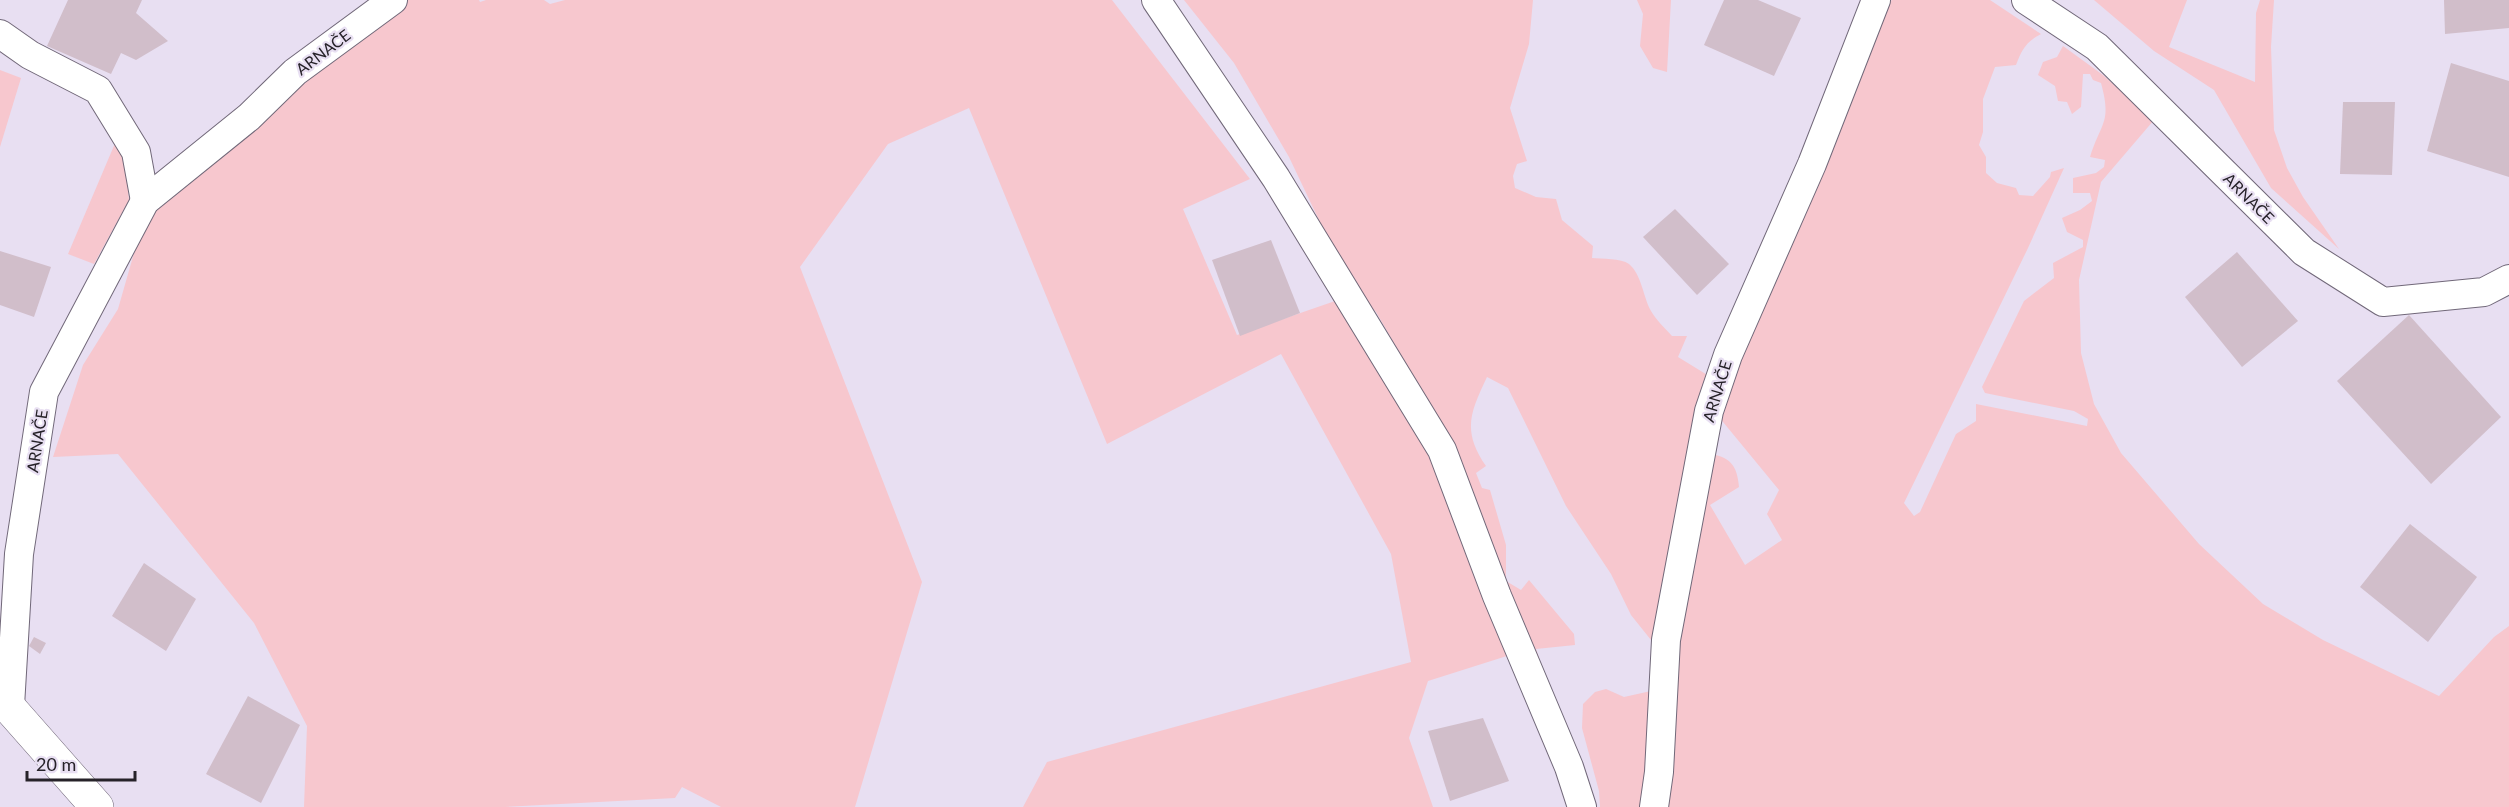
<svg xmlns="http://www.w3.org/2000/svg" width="2509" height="807" font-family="Lato,sans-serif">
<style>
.green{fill:#f7c7ce}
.building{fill:#d1beca}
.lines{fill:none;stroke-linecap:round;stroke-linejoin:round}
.minor-casing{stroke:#716879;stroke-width:30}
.tertiary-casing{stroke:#716879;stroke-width:34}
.minor{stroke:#fff;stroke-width:28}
.tertiary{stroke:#fff;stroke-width:33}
.labels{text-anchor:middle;stroke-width:4.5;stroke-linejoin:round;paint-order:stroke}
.street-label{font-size:16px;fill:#262229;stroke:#e8dff2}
</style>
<rect width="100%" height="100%" fill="#e8dff2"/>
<g class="green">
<polygon points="404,0 479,0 480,2 486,0 544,0 550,4 565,0 1112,0 1250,179 1183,209 1237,335 1338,300 1442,466 1510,655 1428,681 1409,738 1433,807 1023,807 1047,762 1411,662 1391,554 1281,354 1107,444 969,108 888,144 800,267 922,582 855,807 721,807 682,787 675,798 505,807 304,807 307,726 254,623 118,454 53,457 83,365 118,309 144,218 177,186 352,45"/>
<path d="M1184,0H1533L1529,44L1510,108L1527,161L1517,164L1513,176L1515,188L1536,197L1556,199L1562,220L1593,246L1592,258C1602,259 1621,258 1629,264C1642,275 1643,297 1651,311C1656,320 1665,328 1672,336H1687L1678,357L1709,376L1655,645L1631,615L1611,574L1566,506L1508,388L1487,377C1470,413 1462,431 1486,466L1476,473L1482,488L1490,490L1506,545V581L1521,590L1529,580L1574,634L1575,645L1536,649L1540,661L1534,664L1428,402L1376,312L1366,301L1327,237L1289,157L1234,63Z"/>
<polygon points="1637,0 1671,0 1667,72 1653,68 1640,46 1643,14"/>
<path d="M1892,0H1990L2041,34C2026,42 2022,49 2016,65L1995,67L1983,99V132L1979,145L1986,157V173L1997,183L2016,188L2019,195L2033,196L2050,177L2051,172L2064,168L2028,248L1904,503L1914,516L1920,512L1956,434L1976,421V404L2087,426L2088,419L2074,411L1985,393L1982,387L2024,301L2054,278L2053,263L2083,247V240L2067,232L2062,218L2080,210L2092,201L2090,193H2073V178L2096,173L2104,167L2105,160L2090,157C2101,122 2112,123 2101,83L2093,80L2090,74H2083L2081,107L2072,114L2067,102L2058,101L2055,86L2038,75L2043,62L2057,57L2063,46L2103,75L2154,120L2101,182L2079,280L2081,353L2094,404L2121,453L2199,544L2263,604L2323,640L2439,696L2494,637L2509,626V807H1664L1665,721L1707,453C1730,457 1737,464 1739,487L1710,505L1745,565L1782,540L1767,514L1779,490L1714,411L1878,11Z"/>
<polygon points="2094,0 2187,0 2169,47 2255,82 2256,13 2260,0 2274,0 2271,47 2274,130 2287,168 2303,197 2339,249 2271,188 2214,90 2154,51"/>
<polygon points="0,70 21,78 0,147"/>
<polygon points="116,141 125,161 129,200 94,264 68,254"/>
<polygon points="1606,689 1624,697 1651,691 1643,807 1600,807 1599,791 1582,728 1583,704 1595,692"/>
</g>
<g class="building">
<polygon points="68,0 142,0 136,13 168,41 136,60 121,53 111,74 47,46"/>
<polygon points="1724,0 1758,0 1801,18 1774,76 1704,45"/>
<polygon points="2444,0 2509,0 2509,28 2445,34"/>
<polygon points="2451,63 2509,81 2509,177 2427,151"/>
<polygon points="2343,102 2395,102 2392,175 2340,174"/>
<polygon points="1675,209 1729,264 1697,295 1643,237"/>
<polygon points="1271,240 1300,313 1240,336 1212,260"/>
<polygon points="0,251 51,267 34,317 0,305"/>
<polygon points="2237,252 2298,321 2242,367 2185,297"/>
<polygon points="2409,315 2501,417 2431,484 2337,381"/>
<polygon points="2410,524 2477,577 2428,642 2360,587"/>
<polygon points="144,563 196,599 166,651 112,616"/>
<polygon points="34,637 46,643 40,654 29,646"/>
<polygon points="248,696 300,725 261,803 206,774"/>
<polygon points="1483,718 1509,781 1450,801 1428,731"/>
</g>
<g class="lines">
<defs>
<g id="minor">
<polyline points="1156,0 1276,178 1442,450 1497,596 1569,767 1582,807"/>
<polyline points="2026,0 2097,47 2304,252 2383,302 2484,292 2509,279"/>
<polyline points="0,34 30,55 98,90 136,152 145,201"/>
<polyline points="10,706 19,554 44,392 145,201 249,117 295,72 393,0"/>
<polyline points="1654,807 1659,772 1666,640 1709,411 1728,355 1812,164 1876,0"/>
</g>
<polyline id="tertiary" points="0,697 97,807"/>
</defs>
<use href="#minor" class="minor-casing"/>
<use href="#tertiary" class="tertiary-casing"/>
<use href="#minor" class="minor"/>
<use href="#tertiary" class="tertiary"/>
</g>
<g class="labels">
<g class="street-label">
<text transform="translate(323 52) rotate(-37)" y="6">ARNAČE</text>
<text transform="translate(2249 198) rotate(45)" y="6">ARNAČE</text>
<text transform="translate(1717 391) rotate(-73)" y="6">ARNAČE</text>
<text transform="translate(37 441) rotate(-81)" y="6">ARNAČE</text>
</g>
</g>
<path d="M27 771v9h108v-9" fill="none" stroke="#262229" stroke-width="3"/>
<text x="36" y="771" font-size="18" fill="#262229" stroke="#e8dff2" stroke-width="4.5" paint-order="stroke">20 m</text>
</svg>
